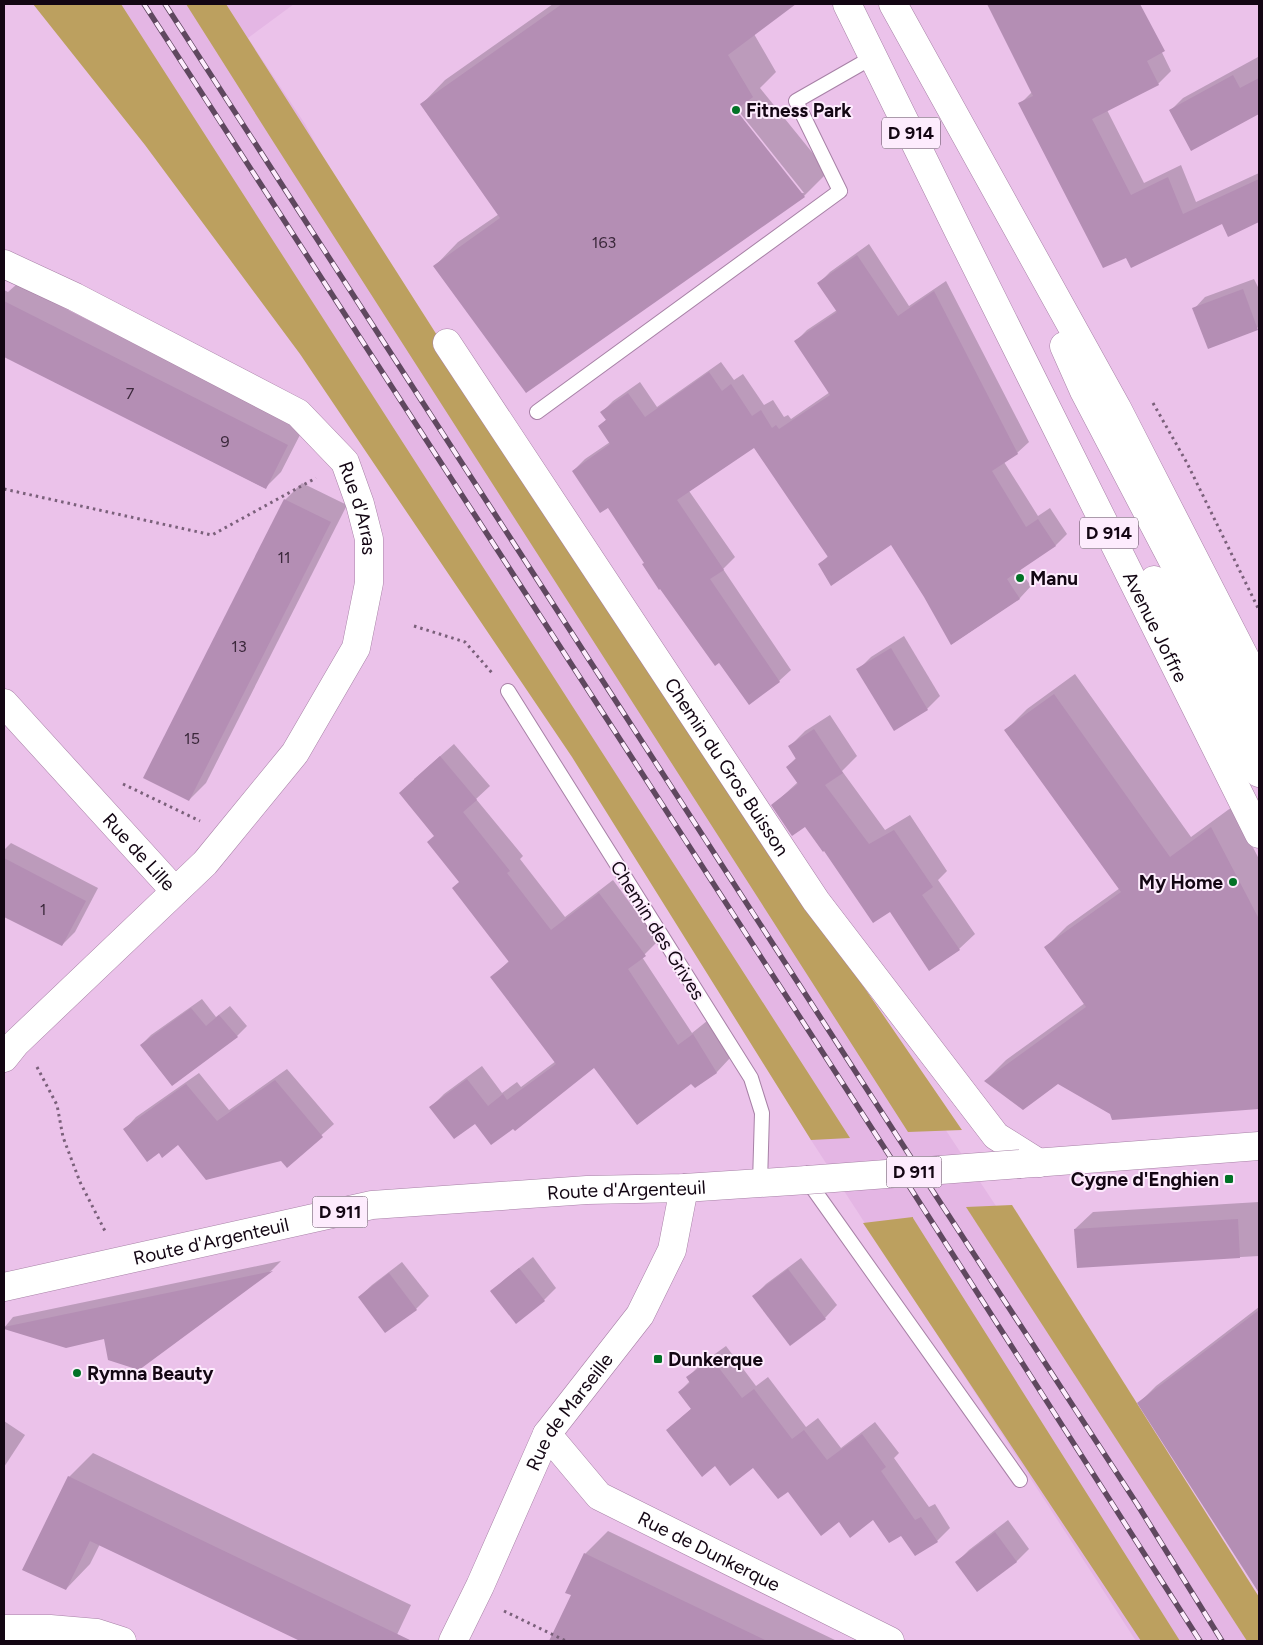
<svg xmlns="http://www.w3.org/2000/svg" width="1263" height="1645" font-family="Figtree,sans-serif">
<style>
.built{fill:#e4b6e4}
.green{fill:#bca05f}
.shadow{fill:#0003;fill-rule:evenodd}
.building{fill:#b48eb4}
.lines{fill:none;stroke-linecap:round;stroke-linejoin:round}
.lane-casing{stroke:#a781a6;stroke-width:16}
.street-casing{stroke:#a781a6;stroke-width:29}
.primary-casing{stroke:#a781a6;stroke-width:29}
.path{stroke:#7a607a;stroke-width:3;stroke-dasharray:2.5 4;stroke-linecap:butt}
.lane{stroke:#fff;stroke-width:14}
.street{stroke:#fff;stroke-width:28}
.primary{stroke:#fff;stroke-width:28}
.rail-casing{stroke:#5f485f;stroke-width:5.5}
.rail{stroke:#fdecfd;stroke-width:4;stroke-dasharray:11;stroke-linecap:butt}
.primary-bridge-casing{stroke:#a781a6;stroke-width:29;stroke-linecap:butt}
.primary-bridge{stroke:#fff;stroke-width:28}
.poi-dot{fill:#017226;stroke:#fdecfd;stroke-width:2}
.labels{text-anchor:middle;stroke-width:4;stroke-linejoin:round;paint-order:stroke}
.number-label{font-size:16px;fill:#3b283b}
.shield{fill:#fdecfd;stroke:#594b59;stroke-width:1}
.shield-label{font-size:18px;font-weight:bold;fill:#130613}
.poi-label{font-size:19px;font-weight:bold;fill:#130613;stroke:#fdecfd;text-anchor:start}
.street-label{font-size:19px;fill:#130613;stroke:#fdecfd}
</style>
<rect width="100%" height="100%" fill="#ebc2ea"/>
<polygon class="built" points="43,4 294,4 248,38 305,124 417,331 1213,1534 1259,1641 1136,1641 811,1140 325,354"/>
<g class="green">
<polygon points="33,4 121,4 850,1138 811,1140 572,757 300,354 145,145"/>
<polygon points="186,4 226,4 700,748 962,1130 908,1132 274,143"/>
<polygon points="1012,1205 1259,1597 1259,1641 1247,1641 966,1207"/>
<polygon points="913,1217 913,1218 1180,1641 1141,1641 863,1223"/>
</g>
<g class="shadow">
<path d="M553,4H792L754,34L776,72L760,88L828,172L804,196L527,391L435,266L458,242L499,214L422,104L445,80ZM733,104L804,193H801L731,106Z"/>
<polygon points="1008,4 1126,4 1141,35 1151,30 1171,71 1158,84 1107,110 1144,183 1181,165 1196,202 1259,173 1259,221 1228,235 1222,222 1132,266 1020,104 1032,92 995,17"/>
<polygon points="1258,57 1259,113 1192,149 1171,110 1183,98"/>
<polygon points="869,244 909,306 946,281 1029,442 1017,453 1004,462 1038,516 1050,508 1067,534 1056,545 1019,569 1031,586 1020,598 952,644 925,596 891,543 820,564 829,555 754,447 689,491 735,557 723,569 791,670 779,681 645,562 608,507 573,471 585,459 610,442 599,426 607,419 602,412 613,401 640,382 657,407 721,362 734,380 743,374 764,405 773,400 784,417 788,415 791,419 830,392 796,341 807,330 837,310 819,283 830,272"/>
<polygon points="1254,279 1259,289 1259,327 1209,347 1194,309 1205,297"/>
<polygon points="17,284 303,429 281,472 265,488 4,356 4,290 8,292"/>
<polygon points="302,483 347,505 206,783 189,800 285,500"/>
<polygon points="904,636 940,696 927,709 894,729 858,670 871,657"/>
<polygon points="1075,674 1191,837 1232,807 1259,859 1259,1108 1113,1118 1111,1113 1058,1083 985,1081 1006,1060 1085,1003 1046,947 1067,926 1120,888 1006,730 1027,709"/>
<polygon points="830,715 857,756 842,771 885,830 910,815 947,871 938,880 975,934 959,949 930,969 890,910 805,825 773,805 798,782 787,767 797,757 790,746 805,731"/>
<polygon points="454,744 490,786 476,799 523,856 520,859 565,917 613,880 658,941 642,957 692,1033 707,1021 730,1058 717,1072 695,1086 692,1082 594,1066 475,1122 431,1107 444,1094 482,1066 502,1093 517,1082 521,1087 556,1061 492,977 510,960 460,882 435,835 414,779"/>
<polygon points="11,843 98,888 75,932 62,945 4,915 4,850"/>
<polygon points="202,999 216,1017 230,1006 247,1026 237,1036 172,1085 141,1045 151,1035"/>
<polygon points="287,1069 334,1124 287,1166 281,1160 178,1143 160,1151 125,1129 136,1117 199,1073 229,1110"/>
<polygon points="1259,1202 1259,1256 1078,1266 1075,1229 1093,1212"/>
<polygon points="533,1257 556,1288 544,1300 492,1292 505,1279"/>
<polygon points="801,1258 837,1305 825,1318 754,1296 766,1284"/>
<polygon points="281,1261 272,1270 139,1368 105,1338 66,1346 4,1328 13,1317"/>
<polygon points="402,1262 429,1296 416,1309 385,1332 359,1297 372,1285"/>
<polygon points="1259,1307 1259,1591 1139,1403 1156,1386"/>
<polygon points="726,1346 756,1386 768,1377 806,1427 818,1418 841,1448 875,1422 899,1453 894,1458 929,1507 935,1504 950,1528 937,1541 901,1534 874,1518 840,1520 788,1490 754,1466 716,1465 668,1430 692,1408 679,1392 690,1381 688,1377 701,1364"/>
<polygon points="4,1421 25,1435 4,1467"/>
<polygon points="93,1453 411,1605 394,1641 303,1641 100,1544 90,1564 66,1589 69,1477"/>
<polygon points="1008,1520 1029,1549 1016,1562 957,1562 969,1550"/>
<polygon points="608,1531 837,1641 671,1641 664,1638 663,1641 550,1641 572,1595 585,1554"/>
</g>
<g class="building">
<polygon points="562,4 796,4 728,55 753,97 736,110 805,197 526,393 433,266 500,218 420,104"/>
<polygon points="987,4 1140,4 1165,51 1147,61 1159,85 1092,119 1131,195 1168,177 1183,214 1259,179 1259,222 1228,237 1222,224 1131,268 1126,258 1103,268 1018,103 1033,96"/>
<polygon points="1233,75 1240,88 1259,78 1259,114 1191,151 1169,110"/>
<polygon points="857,255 898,316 934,291 1018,454 992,471 1026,527 1038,519 1056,546 1007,579 1020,599 951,645 924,597 891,545 831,586 818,564 828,557 754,448 677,500 724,570 710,579 780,682 749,705 719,663 715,666 660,589 659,590 642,564 644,563 608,508 600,513 572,471 610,444 598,426 606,420 600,412 628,393 645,417 709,372 722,391 731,384 752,416 761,410 772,428 776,425 779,429 830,395 794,341 837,312 817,283"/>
<polygon points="1243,289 1258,330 1208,349 1192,308"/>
<polygon points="4,301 288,445 266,489 4,357"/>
<polygon points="284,499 331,522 189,801 143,778"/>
<polygon points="891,648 928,710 894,731 856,669"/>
<polygon points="1054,694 1170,857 1211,827 1259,919 1259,1109 1112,1120 1110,1114 1058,1084 1023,1110 984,1081 1086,1007 1044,947 1121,892 1004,730"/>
<polygon points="814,729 843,773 825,785 869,844 894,830 933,887 922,895 960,950 929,971 890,912 873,923 824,851 823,852 805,827 792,836 771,805 798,784 786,767 796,759 788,746"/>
<polygon points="440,756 477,800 463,812 510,871 507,873 551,930 599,893 646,956 628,969 678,1045 693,1034 717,1073 695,1088 691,1084 637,1125 594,1068 515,1131 513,1129 491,1145 475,1124 454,1139 429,1107 467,1079 488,1106 503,1094 507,1100 556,1064 490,977 509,962 452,888 459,882 427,842 434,836 399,793"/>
<polygon points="4,858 86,901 62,946 4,917"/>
<polygon points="191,1008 206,1026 219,1015 238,1037 172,1086 140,1045"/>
<polygon points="275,1080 323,1137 287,1168 281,1161 206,1180 178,1145 162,1158 159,1153 147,1162 123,1129 186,1084 217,1121"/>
<polygon points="1238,1219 1240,1258 1077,1268 1074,1229"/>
<polygon points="519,1268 545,1301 516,1324 490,1291"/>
<polygon points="788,1269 826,1319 790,1346 752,1296"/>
<polygon points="273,1271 139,1370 108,1360 104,1339 66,1348 4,1329 4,1327"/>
<polygon points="389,1273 417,1310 385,1333 358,1297"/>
<polygon points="1259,1310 1259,1593 1137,1403"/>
<polygon points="712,1359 742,1398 754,1389 792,1439 804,1430 827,1460 862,1434 886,1467 881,1471 915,1520 921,1517 938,1542 915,1556 901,1536 889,1543 873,1520 850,1538 839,1522 821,1536 788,1492 778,1499 753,1468 730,1486 715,1466 702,1477 666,1430 691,1409 678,1392 690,1383 686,1377"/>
<polygon points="68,1476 412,1641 300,1641 90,1541 66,1590 22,1570"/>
<polygon points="995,1532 1017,1562 977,1592 955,1562"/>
<polygon points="584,1553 767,1641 549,1641 571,1595 565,1593"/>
</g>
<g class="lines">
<defs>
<g id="lane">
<polyline points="537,412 840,191 796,101 873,57"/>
<polyline points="508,691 751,1078 762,1113 760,1183"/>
<polyline points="807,1180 1020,1480"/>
</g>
<g id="street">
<path id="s1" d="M4,264L75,297L298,413L345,462L360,504L369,539V583L356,648L295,753L205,863L16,1043L4,1058"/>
<path id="s2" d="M447,343L816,901L996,1136L1039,1163"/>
<path id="s3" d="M4,703L175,891"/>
<path id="s4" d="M547,1434L599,1496L890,1641"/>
<polyline points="4,1629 50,1629 97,1633 122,1641"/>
<path id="s5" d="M453,1641L480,1586L547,1434L640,1315L672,1250L684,1188"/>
</g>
<g id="primary">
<path id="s6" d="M847,4L959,232L1259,834"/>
<polyline points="893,4 1117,408 1259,685"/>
<polyline points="1064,346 1084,391 1230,670 1259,730"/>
<polyline points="1154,580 1208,684 1259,773"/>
<polyline points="1020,1164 1259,1146"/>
<path id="s7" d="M4,1287L372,1205L587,1190L684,1188L807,1180"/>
</g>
</defs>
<use href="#lane" class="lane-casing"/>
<use href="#street" class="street-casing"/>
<use href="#primary" class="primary-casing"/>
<g class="path">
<polyline points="1153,403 1187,463 1259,610"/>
<polyline points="4,489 212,535 316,478"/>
<polyline points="414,626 465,642 493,674"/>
<polyline points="123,784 200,821"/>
<polyline points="37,1067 57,1105 63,1137 80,1182 106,1233"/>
<polyline points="504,1611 566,1641"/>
</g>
<use href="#lane" class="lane"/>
<use href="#street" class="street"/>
<use href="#primary" class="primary"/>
<defs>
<g id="rail">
<polyline points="144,4 902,1175 1200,1641"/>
<polyline points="165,4 921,1173 1137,1504 1222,1641"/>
</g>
</defs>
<use href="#rail" class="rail-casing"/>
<use href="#rail" class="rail"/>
<defs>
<polyline id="primary-bridge" points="807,1180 1020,1164"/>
</defs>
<use href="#primary-bridge" class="primary-bridge-casing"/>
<use href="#primary-bridge" class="primary-bridge"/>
</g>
<g class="poi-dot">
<circle cx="736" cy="110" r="5"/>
<circle cx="1020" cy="578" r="5"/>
<circle cx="1233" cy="882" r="5"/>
<rect x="1224" y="1174" width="10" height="10" rx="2.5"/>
<rect x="653" y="1354" width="10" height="10" rx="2.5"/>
<circle cx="77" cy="1373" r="5"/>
</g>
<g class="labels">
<g class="number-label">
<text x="604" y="248">163</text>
<text x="130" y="399">7</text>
<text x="225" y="447">9</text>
<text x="284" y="563">11</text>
<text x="239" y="652">13</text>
<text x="192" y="744">15</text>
<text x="43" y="915">1</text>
</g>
<g class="shield">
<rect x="882" y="117.5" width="58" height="31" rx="4"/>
<rect x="1080" y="517.5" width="58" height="31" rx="4"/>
<rect x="886.5" y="1156.5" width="55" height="31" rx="4"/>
<rect x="312.5" y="1196.5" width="55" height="31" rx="4"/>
</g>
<g class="shield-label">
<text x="911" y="139">D 914</text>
<text x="1109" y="539">D 914</text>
<text x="914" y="1178">D 911</text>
<text x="340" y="1218">D 911</text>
</g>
<g class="poi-label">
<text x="746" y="117">Fitness Park</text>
<text x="1030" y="585">Manu</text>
<text x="1223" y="889" text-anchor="end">My Home</text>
<text x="1219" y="1186" text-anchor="end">Cygne d'Enghien</text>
<text x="668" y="1366">Dunkerque</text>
<text x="87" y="1380">Rymna Beauty</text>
</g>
<g class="street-label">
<text dy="7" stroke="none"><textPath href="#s1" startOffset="446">Rue d'Arras</textPath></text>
<text dy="7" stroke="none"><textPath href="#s6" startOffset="695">Avenue Joffre</textPath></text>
<text dy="7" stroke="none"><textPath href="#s2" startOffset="508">Chemin du Gros Buisson</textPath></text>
<text dy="7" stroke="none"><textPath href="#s3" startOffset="201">Rue de Lille</textPath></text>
<text transform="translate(658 930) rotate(58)" y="7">Chemin des Grives</text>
<text dy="7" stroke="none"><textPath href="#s7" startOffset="632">Route d'Argenteuil</textPath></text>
<text dy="7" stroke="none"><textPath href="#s7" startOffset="212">Route d'Argenteuil</textPath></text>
<text dy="7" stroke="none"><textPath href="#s5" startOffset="258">Rue de Marseille</textPath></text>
<text dy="7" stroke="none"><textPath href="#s4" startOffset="204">Rue de Dunkerque</textPath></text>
</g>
</g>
<rect width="1263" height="1645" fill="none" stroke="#130613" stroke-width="10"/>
</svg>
